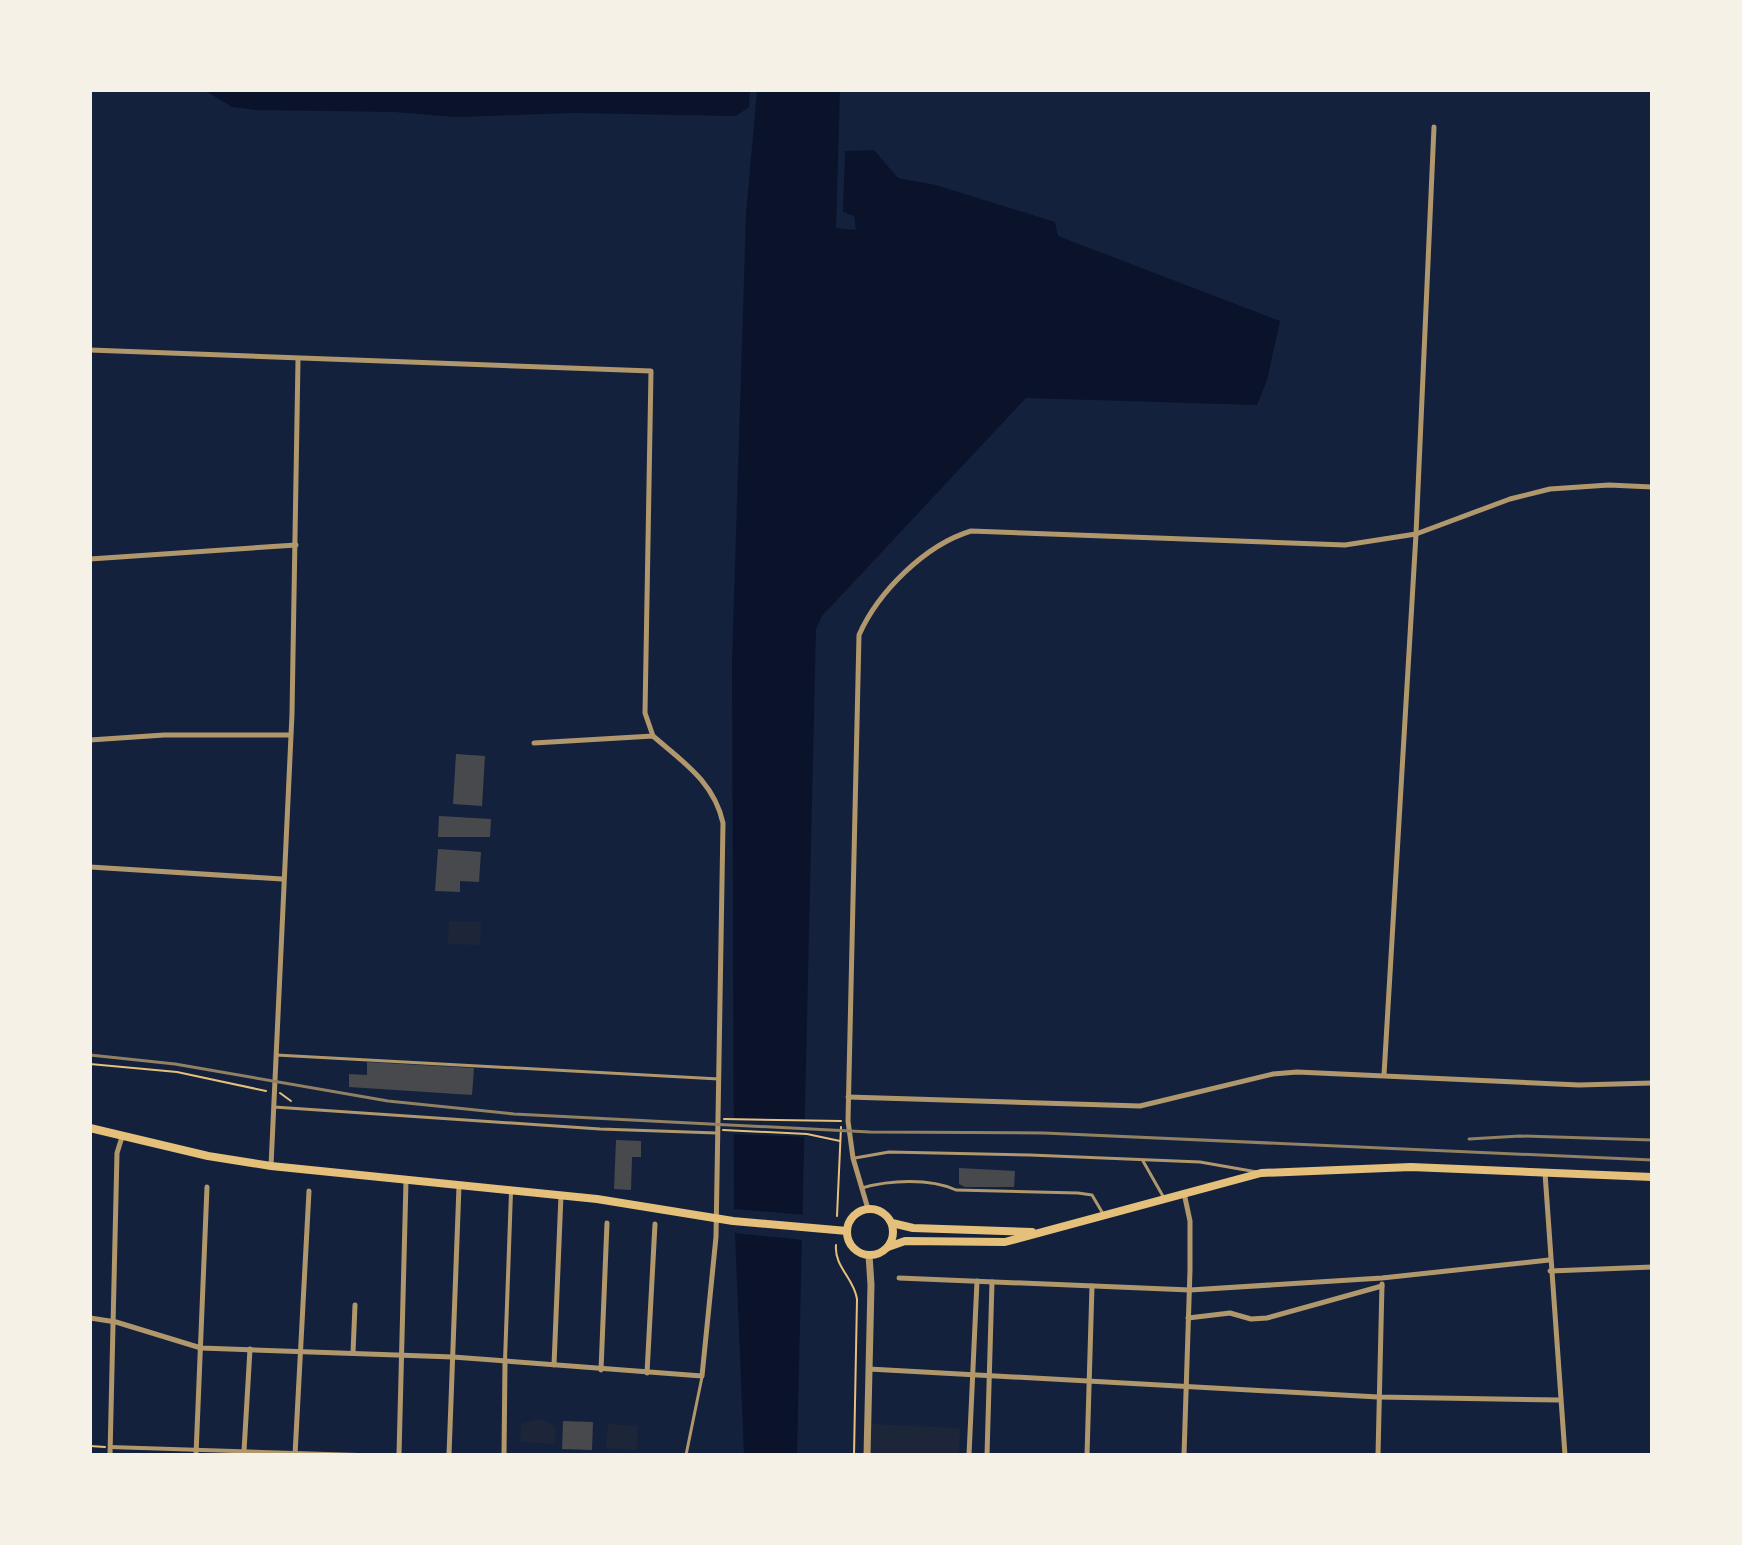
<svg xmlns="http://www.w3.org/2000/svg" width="1742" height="1545" font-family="Quicksand,sans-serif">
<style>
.green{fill:#1d2539}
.water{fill:#0b132b}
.pier{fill:#14213d}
.building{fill:#48494c}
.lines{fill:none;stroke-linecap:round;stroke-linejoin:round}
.path{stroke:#e5c07b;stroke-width:2}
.service{stroke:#b1986c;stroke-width:3}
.pedestrian{stroke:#b1986c;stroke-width:4}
.minor{stroke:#b1986c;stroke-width:5}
.tertiary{stroke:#b1986c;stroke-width:7}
.secondary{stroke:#e5c07b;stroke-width:8}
.rail{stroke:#918062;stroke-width:3}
</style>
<rect width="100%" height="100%" fill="#14213d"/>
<g class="green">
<polygon points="449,921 481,922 480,945 448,944"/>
<polygon points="540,1419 555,1426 555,1444 520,1442 521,1424"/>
<polygon points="608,1424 638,1426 637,1450 606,1448"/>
<polygon points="870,1424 960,1428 959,1455 869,1455"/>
</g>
<g class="water">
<polygon points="204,90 750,90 749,107 736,116 573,113 456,117 394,112 256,110 232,107"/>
<polygon points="757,90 840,90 836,228 856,230 854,216 843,212 845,151 874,150 898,178 936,185 1055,222 1058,236 1280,321 1267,380 1257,405 1026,398 822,616 816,629 797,1455 744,1455 734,1211 732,661 746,214"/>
</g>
<g class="pier">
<polygon points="729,1118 811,1121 810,1137 729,1134"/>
<polygon points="734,1209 805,1215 804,1240 734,1233"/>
</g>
<g class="building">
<polygon points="456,754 485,756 482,806 453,804"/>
<polygon points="439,816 491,819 490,837 438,837"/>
<polygon points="438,849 481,852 479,882 460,881 460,892 435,891"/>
<polygon points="367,1062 474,1068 472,1095 349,1087 349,1074 367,1075"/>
<polygon points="616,1140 641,1141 641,1157 632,1157 631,1190 614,1189"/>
<polygon points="959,1168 1015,1171 1014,1187 965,1187 959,1184"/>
<polygon points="563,1421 593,1422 592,1450 562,1449"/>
</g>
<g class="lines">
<g class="path">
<polyline points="90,1064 177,1072 266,1091"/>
<polyline points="280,1093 291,1101"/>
<polyline points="724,1119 841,1121"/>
<polyline points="723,1130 807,1134 840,1141"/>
<polyline points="837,1216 841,1127"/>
<path d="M836,1245C834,1267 854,1278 857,1299L854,1455"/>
<polyline points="90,1446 105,1447"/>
</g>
<g class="service">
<polyline points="276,1055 719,1079"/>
<polyline points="274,1107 600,1129 717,1133"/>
<polyline points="855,1158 889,1152 1030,1155 1200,1162 1257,1172"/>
<polyline points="1143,1161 1164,1198"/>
<path d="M862,1188C889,1180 930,1178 956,1190L1078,1193L1092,1195L1102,1212"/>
<polyline points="686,1455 702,1377"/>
</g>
<g class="pedestrian">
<polyline points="505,1361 511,1192"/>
<polyline points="110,1447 359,1455"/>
</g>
<g class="minor">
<polyline points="90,350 651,371 645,713 653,736"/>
<polyline points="90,559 296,545"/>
<polyline points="90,740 164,735 290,735"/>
<polyline points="90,867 282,879"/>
<polyline points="1384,1075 1416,534 1434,127"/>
<polyline points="848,1097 1140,1106 1273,1074 1297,1072 1579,1085 1652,1083"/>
<polyline points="271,1166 292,714 298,360"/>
<polyline points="1545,1173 1565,1455"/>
<path d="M868,1209L853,1158L848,1121L859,635C878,592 925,545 971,531L1345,545L1416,534L1510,499L1550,489L1609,485L1652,487"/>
<polyline points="1550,1271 1652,1267"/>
<polyline points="899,1278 1190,1290 1382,1278 1549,1260"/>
<path d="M90,1318L116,1322L201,1348L453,1357L702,1376L716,1237L723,823C714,782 683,762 653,736L534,743"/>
<polyline points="1188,1318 1230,1313 1251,1319 1267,1318 1382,1286"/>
<polyline points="353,1353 355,1305"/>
<polyline points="554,1365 561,1195"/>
<polyline points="869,1369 1378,1397 1560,1400"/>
<polyline points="601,1370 607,1223"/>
<polyline points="647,1373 655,1224"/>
<polyline points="244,1451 250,1349"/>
<polyline points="110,1455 117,1153 122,1137"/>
<polyline points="196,1455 207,1187"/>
<polyline points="295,1455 309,1191"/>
<polyline points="399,1455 406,1181"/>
<polyline points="449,1455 459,1186"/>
<polyline points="504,1455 505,1363"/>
<polyline points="969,1455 977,1281"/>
<polyline points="987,1455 992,1282"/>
<polyline points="1087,1455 1092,1286"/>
<polyline points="1184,1455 1190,1270 1190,1221 1184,1193"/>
<polyline points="1378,1455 1382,1284"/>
</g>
<polyline class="tertiary" points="867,1455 871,1285 869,1255"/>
<g class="secondary">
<polyline points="90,1128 208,1156 271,1166 597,1199 733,1221 847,1231"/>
<circle cx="870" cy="1232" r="23"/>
<polyline points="892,1223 913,1228 1032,1232"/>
<polyline points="888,1247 905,1241 1005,1242 1261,1173 1411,1167 1652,1177"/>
</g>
<g class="rail">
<polyline points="90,1055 175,1064 388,1101 514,1114 870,1132 1044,1133 1652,1160"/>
<polyline points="1469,1139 1520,1136 1652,1140"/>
</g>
</g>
<rect width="1742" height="1545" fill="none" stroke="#f6f1e7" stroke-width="184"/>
</svg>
